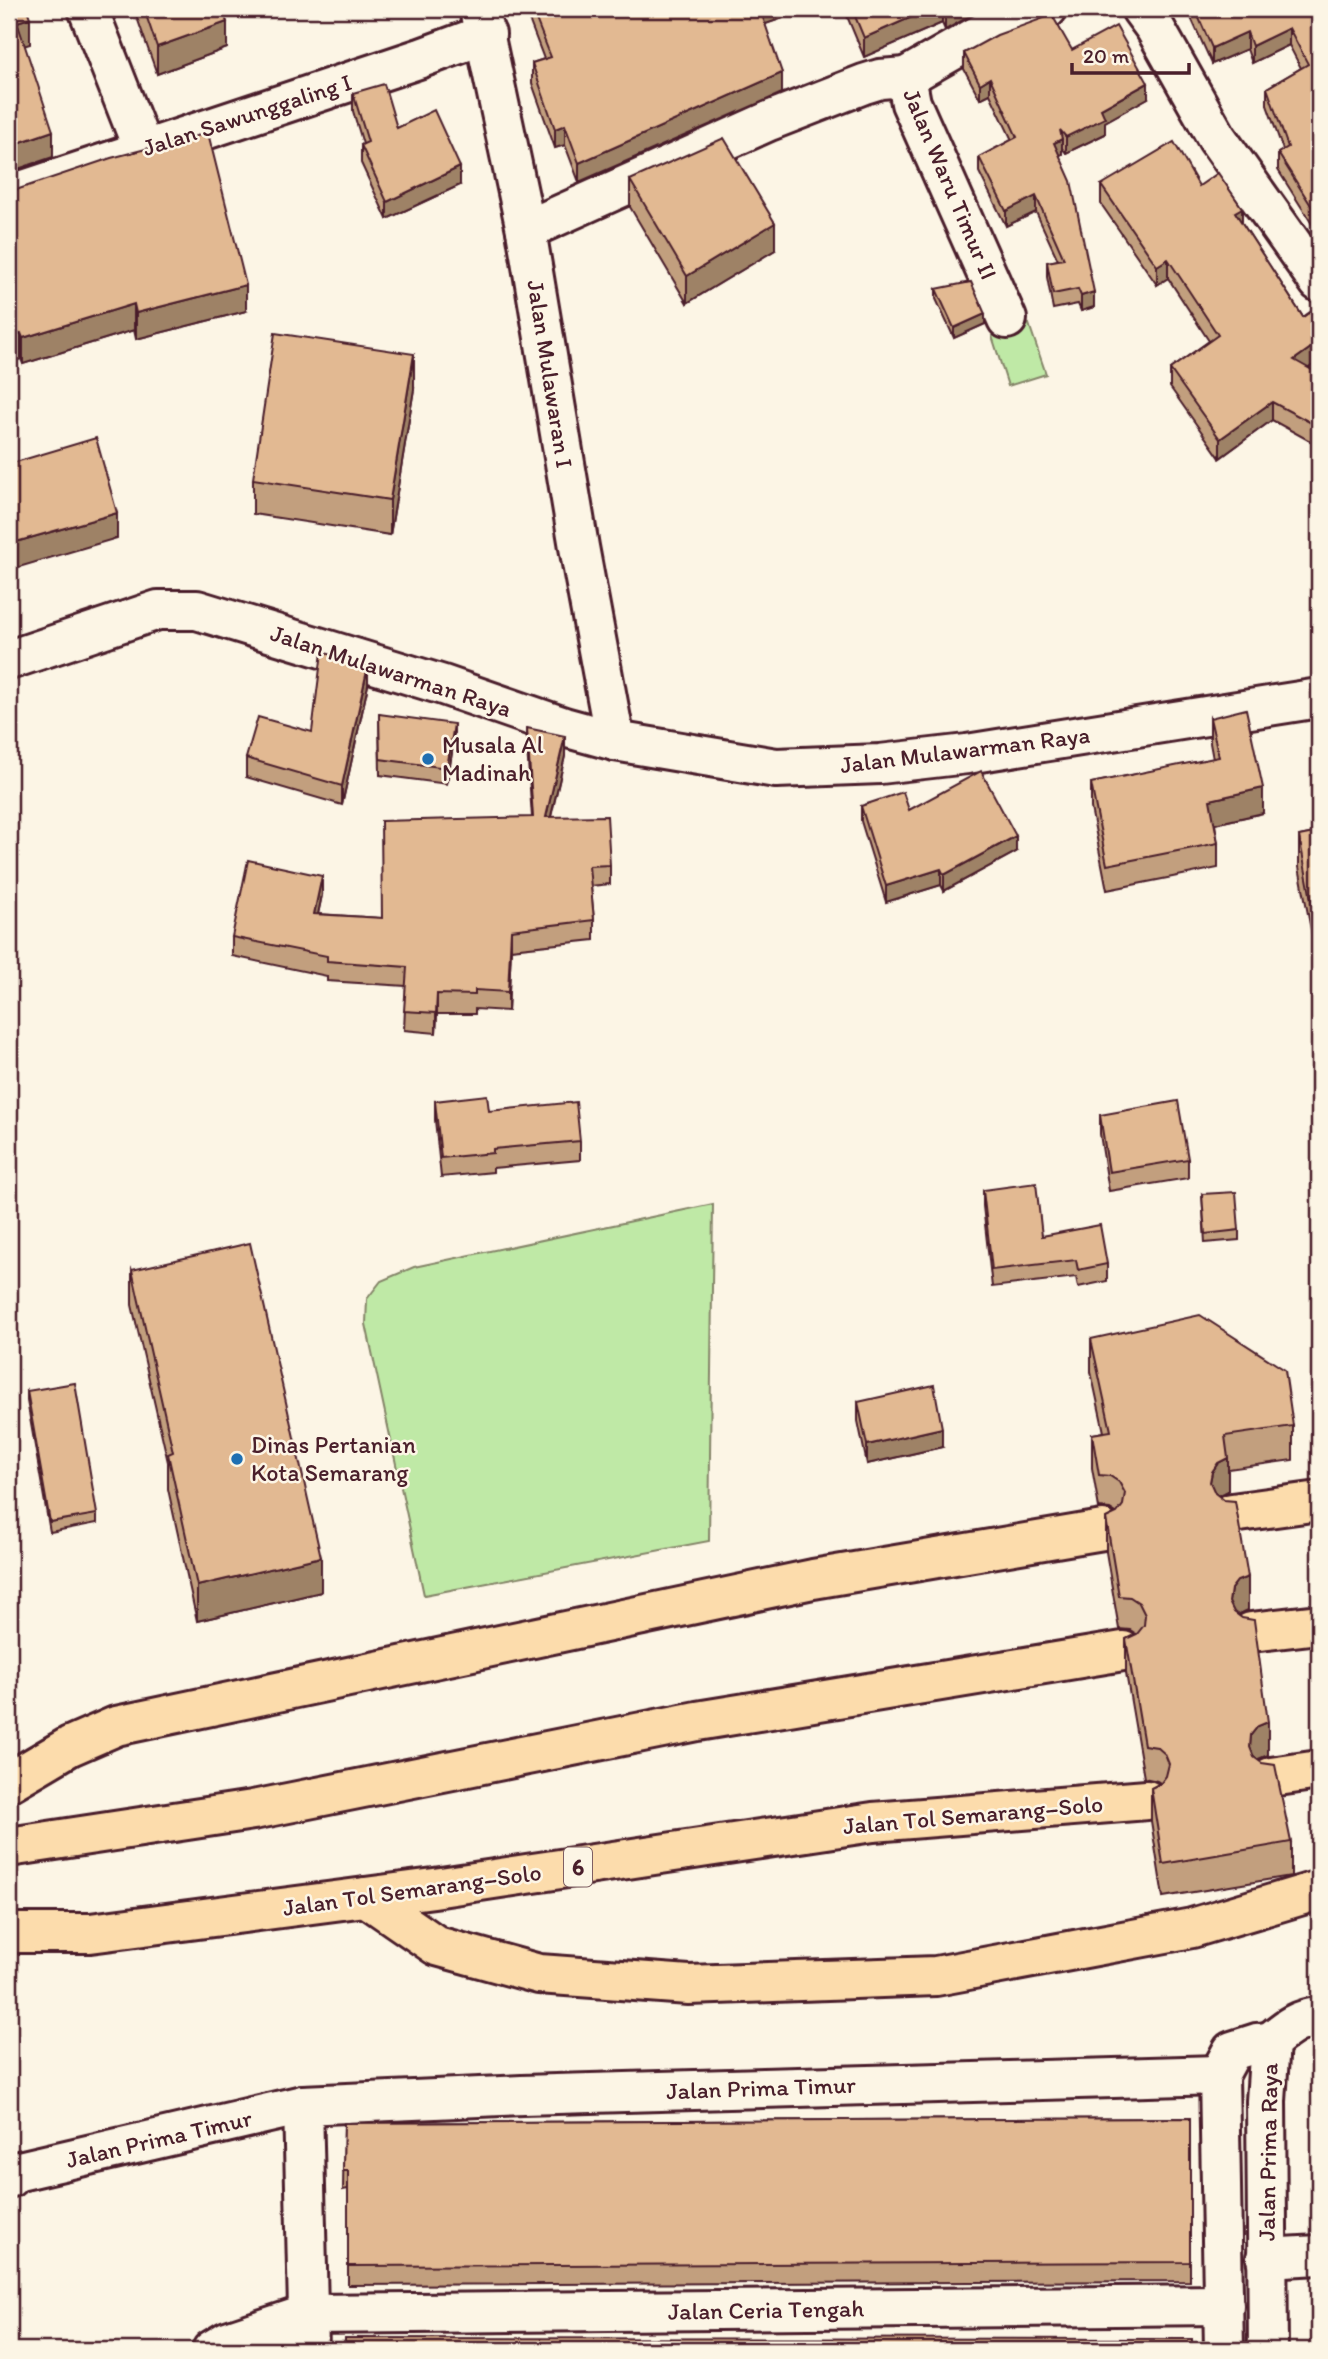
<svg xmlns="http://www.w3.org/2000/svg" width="1328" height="2359" font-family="Itim,sans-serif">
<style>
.green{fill:#bfe9a6;stroke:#848468;stroke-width:2}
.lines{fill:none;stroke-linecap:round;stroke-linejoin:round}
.street-casing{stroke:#4a1f2b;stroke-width:44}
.secondary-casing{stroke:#4a1f2b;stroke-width:44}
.highway-casing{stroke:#4a1f2b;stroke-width:44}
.street{stroke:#fcf5e5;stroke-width:38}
.secondary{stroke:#fcf5e5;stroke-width:38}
.highway{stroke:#fcdcac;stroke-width:38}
.wall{fill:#c29f7e;stroke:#4a1f2b;stroke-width:2}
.shaded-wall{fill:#9e8266;stroke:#4a1f2b;stroke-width:2}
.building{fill:#e2b992;stroke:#4a1f2b;stroke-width:2}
.poi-dot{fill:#1f6fb2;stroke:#fcf5e5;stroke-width:2.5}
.labels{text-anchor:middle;stroke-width:5;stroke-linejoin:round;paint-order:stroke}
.shield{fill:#fcf5e5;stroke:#7f5f63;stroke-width:2}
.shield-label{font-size:23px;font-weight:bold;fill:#4a1f2b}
.street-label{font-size:24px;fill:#4a1f2b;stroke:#fcf5e5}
.poi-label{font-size:24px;fill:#4a1f2b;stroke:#fcf5e5;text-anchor:start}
</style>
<rect width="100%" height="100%" fill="#fcf5e5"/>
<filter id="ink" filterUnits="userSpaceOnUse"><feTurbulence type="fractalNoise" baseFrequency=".0143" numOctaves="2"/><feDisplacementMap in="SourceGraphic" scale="14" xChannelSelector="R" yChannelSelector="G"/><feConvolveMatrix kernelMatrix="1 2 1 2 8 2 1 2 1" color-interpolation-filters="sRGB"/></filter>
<g filter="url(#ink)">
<g class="green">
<polygon points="1029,324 1046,374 1008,386 992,336"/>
<polygon points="713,1204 709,1541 424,1595 366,1324 367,1299 381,1281 414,1267"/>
</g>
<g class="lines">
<defs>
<g id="street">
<polyline points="88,9 143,149"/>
<polyline points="479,9 526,230 579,547 615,741"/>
<polyline points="1141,9 1155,28 1217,138 1319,282"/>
<polyline points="9,195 421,58 486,34"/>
<polyline points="526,230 769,121 864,84 880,79 906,77"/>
<polyline points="1007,319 911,103 906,77 988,30 1047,9"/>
<path d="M1270,2042C1286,2029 1297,2019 1319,2017"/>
<polyline points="9,2178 15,2172 303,2105"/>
<polyline points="1266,2258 1319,2255"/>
<polyline points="212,2350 227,2341 308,2314 1224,2305"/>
<polyline points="309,2350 303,2105 522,2095 1219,2075"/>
<polyline points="1224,2350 1219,2075 1232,2051 1257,2043 1270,2042"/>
<polyline points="1268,2350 1266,2101 1270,2042"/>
</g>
<polyline id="secondary" points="9,660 158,610 197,610 443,685 564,727 615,741 776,768 880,764 967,754 1319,698"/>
<g id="highway">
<polyline points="1232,1513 1319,1501"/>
<polyline points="1251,1632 1319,1624"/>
<polyline points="1271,1777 1319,1770"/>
<polyline points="9,1782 70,1746 116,1726 813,1579 1103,1530"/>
<polyline points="9,1847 253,1810 697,1721 1123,1651"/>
<polyline points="366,1897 437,1946 539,1974 689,1985 936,1976 1192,1928 1319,1890"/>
<polyline points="9,1933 90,1933 434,1888 873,1822 1147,1800"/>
</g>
</defs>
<use href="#street" class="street-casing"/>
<use href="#secondary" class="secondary-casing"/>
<use href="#highway" class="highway-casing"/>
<use href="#street" class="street"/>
<use href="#secondary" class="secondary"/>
<use href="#highway" class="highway"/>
</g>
<g class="wall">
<polygon points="134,9 222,9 227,48 157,74"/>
<polygon points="525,9 783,9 783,18 765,24 782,93 579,182 565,145 555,148 532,83 532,63 544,59"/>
<polygon points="844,9 982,9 945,30 942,23 864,57"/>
<polygon points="1187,9 1319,9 1319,235 1278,170 1278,153 1283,150 1267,105 1267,88 1301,68 1289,45 1252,63 1247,49 1212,64"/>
<polygon points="1072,50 1148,98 1105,122 1105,134 1066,153 1062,148 1062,154 1059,156 1094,307 1081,311 1078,304 1053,309 1047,277 1047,262 1058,260 1036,212 1006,226 979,172 979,157 1012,140 990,94 980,99 964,69 964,53"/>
<polygon points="353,93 397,128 460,185 387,219 361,163 361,145 363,144 353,111"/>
<polygon points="630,180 775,250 687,303 630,207"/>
<polygon points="1101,185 1199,186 1242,223 1303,317 1319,319 1319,361 1309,368 1319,374 1319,446 1272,420 1220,458 1170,387 1170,369 1209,341 1168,278 1157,285 1101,204"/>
<polygon points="9,190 246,311 136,339 134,330 23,364 21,359"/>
<polygon points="936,289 985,324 954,338 936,299"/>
<polygon points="414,389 390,535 253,514 253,479"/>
<polygon points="368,685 342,805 246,777 246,758 312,732"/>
<polygon points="379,714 454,740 447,784 380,775"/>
<polygon points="1210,718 1263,813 1215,824 1218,843 1218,868 1107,890 1091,808 1091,783 1213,759 1210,743"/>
<polygon points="527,728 565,756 551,817 610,865 610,884 591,886 594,920 594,940 511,949 508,1011 475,1009 475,1014 437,1014 436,1033 404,1030 406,986 327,981 327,976 232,956 232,937 322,895 318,914 382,918 532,817 527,748"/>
<polygon points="861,806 909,810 1016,852 944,891 941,885 886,902 861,821"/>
<polygon points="1319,832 1319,972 1299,867 1299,836"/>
<polygon points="435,1101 489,1111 580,1141 580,1160 493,1168 493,1172 441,1177 435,1120"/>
<polygon points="1100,1115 1188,1159 1188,1178 1109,1191 1100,1134"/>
<polygon points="983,1190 1042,1236 1107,1264 1107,1281 1078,1287 1076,1277 992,1287 983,1206"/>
<polygon points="1202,1194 1239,1230 1239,1240 1205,1243"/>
<polygon points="132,1270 321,1592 197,1621 168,1489 168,1462 132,1305"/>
<polygon points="1091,1339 1293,1426 1293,1460 1228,1469 1228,1491 1219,1496 1248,1610 1238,1615 1268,1755 1258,1760 1291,1842 1291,1876 1163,1897 1151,1821 1151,1788 1160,1783 1157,1781 1144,1778 1126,1673 1126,1639 1136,1634 1130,1630 1119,1629 1106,1552 1106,1518 1116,1513 1110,1509 1099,1508 1092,1468 1092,1434 1104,1432 1091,1372"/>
<polygon points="27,1391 97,1514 97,1523 50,1532 27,1401"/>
<polygon points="858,1402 942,1447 867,1464 858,1421"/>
<polygon points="1190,2118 1190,2281 348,2285 348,2189 343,2190 344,2123"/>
</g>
<g class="shaded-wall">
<polygon points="760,9 783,9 783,18 760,26"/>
<polygon points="930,9 942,9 942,23 864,57 864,38"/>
<polygon points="947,9 982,9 945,30 945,10"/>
<polygon points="30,18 30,44 17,48 17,22"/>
<polygon points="227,22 227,48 157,74 157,47"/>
<polygon points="1289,28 1289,45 1252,63 1252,46"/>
<polygon points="1247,32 1247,49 1212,64 1212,48"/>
<polygon points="782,73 782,93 579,182 579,163"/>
<polygon points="990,78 990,94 980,99 980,84"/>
<polygon points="1148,83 1148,98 1105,122 1105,134 1066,153 1066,137 1101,109"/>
<polygon points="565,125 565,145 555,148 555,129"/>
<polygon points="53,131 53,157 9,172 9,146"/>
<polygon points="1062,139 1062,154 1054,158 1054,143"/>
<polygon points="460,167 460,185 387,219 387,202"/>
<polygon points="1036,196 1036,212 1006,226 1006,211"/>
<polygon points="1242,208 1242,226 1235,212"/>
<polygon points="775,223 775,250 687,303 687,276"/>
<polygon points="1168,259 1168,278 1157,285 1157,266"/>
<polygon points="246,285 246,311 136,339 136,313"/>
<polygon points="1094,292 1094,307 1081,311 1081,296"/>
<polygon points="134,304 134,330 23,364 23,338"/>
<polygon points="985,314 985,324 954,338 954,328"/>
<polygon points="21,333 21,359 9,363 9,337"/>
<polygon points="1319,342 1319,361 1294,378 1294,360"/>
<polygon points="414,354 414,389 390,535 390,500"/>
<polygon points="1272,402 1272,420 1220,458 1220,439"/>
<polygon points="117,513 117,538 9,570 9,544"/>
<polygon points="368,666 368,685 342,805 342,786"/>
<polygon points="454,724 454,740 447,784 447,768"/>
<polygon points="565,736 565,756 546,837 546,817"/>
<polygon points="1263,788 1263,813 1210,825 1210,800"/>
<polygon points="1016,836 1016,852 944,891 944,875"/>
<polygon points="941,869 941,885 886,902 886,886"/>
<polygon points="322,876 322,895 314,933 314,914"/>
<polygon points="511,930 511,949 508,1011 508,992"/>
<polygon points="437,994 437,1014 436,1033 436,1013"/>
<polygon points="942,1428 942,1447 867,1464 867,1445"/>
<polygon points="1228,1458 1228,1491 1218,1496 1212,1505 1210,1482 1212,1472 1218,1463"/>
<polygon points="321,1557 321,1592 197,1621 197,1586"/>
<polygon points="1248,1577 1248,1610 1237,1615 1231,1623 1229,1602 1231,1589 1237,1581"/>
<polygon points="1268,1722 1268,1755 1258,1759 1251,1768 1250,1747 1251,1735 1258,1726"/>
</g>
<g class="building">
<polygon points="9,9 27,9 30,18 17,22 53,131 9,146"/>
<polygon points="144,9 222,9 227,22 157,47"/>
<polygon points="532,9 760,9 782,73 579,163 565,125 555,129 532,63 551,57"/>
<polygon points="852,9 930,9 864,38"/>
<polygon points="1195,9 1319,9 1319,218 1278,153 1288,147 1267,88 1308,64 1289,28 1252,46 1247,32 1212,48"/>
<polygon points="1052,15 1072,50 1116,26 1148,83 1101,109 1105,118 1066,137 1060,130 1062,139 1054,143 1071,181 1094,292 1081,296 1078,289 1053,294 1047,262 1064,259 1036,196 1006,211 979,157 1017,137 990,78 980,84 964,53 997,35"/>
<polygon points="384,84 397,128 434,110 460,167 387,202 361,145 368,142 353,93"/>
<polygon points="208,133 246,285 136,313 134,304 23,338 21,333 9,337 9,190 16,190 111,158"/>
<polygon points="724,138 775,223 687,276 630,180"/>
<polygon points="1174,142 1199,186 1218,173 1242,208 1235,212 1303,317 1313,310 1319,319 1319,342 1294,360 1319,374 1319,427 1272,402 1220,439 1170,369 1218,335 1168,259 1157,266 1101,185"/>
<polygon points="971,282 985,314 954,328 936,289"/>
<polygon points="275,333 414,354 390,500 253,479"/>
<polygon points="96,438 117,513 9,544 9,464"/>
<polygon points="322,652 368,666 342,786 246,758 258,717 312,732"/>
<polygon points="1246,709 1263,788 1210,800 1218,843 1107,865 1091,783 1219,757 1210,718"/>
<polygon points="379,714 454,724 447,768 380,759"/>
<polygon points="527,728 565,736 546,817 607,816 610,865 589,866 594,920 511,930 508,992 475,990 475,995 437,994 436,1013 404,1011 407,967 327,961 327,956 232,937 248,860 322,876 314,914 382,918 381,821 533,817"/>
<polygon points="981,771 1016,836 944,875 941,869 886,886 861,806 903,792 909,810"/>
<polygon points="1319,832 1319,941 1299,836"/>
<polygon points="487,1095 489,1111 576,1102 580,1141 493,1149 493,1153 441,1158 435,1101"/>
<polygon points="1178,1101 1188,1159 1109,1172 1100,1115"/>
<polygon points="1036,1183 1042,1236 1100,1225 1107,1264 1078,1270 1076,1260 992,1270 983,1190"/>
<polygon points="1236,1192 1239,1230 1205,1234 1202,1194"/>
<polygon points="250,1243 321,1557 197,1586 168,1454 173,1452 132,1270"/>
<polygon points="1200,1315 1285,1370 1293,1426 1225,1436 1228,1458 1218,1463 1212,1472 1210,1482 1215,1493 1224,1500 1235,1501 1248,1577 1237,1581 1231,1589 1229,1602 1234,1612 1242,1618 1254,1620 1268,1722 1258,1726 1251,1735 1250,1747 1254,1757 1262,1763 1275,1765 1291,1842 1163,1864 1151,1788 1160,1784 1166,1776 1169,1764 1165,1754 1157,1747 1144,1745 1126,1639 1137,1634 1144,1625 1145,1615 1139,1603 1130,1597 1119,1596 1106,1518 1117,1513 1123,1505 1125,1493 1119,1482 1110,1476 1099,1475 1092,1434 1111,1431 1091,1339"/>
<polygon points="75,1383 97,1514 50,1522 27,1391"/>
<polygon points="934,1385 942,1428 867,1445 858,1402"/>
<polygon points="1190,2118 1190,2262 348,2266 348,2171 343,2171 344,2123"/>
<polygon points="345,2338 1192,2339 1192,2350 345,2350"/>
</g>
</g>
<g class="poi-dot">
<circle cx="428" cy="759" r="7"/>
<circle cx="237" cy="1459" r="7"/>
</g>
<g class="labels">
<rect class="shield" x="564" y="1847.5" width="28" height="39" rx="5"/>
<g class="shield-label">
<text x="578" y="1875">6</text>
</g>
<g class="street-label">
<text transform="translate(247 115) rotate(-18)" y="8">Jalan Sawunggaling I</text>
<text transform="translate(950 184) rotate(67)" y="8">Jalan Waru Timur II</text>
<text transform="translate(550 374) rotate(81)" y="8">Jalan Mulawaran I</text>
<text transform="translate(391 671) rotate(18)" y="8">Jalan Mulawarman Raya</text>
<text transform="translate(965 750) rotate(-7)" y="8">Jalan Mulawarman Raya</text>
<text transform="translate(973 1815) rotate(-5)" y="8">Jalan Tol Semarang–Solo</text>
<text transform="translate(412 1890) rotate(-8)" y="8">Jalan Tol Semarang–Solo</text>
<text transform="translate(761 2088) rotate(-2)" y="8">Jalan Prima Timur</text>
<text transform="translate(159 2139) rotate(-13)" y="8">Jalan Prima Timur</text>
<text transform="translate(1268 2152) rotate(-89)" y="8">Jalan Prima Raya</text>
<text transform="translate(766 2310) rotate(-1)" y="8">Jalan Ceria Tengah</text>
</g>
<g class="poi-label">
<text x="442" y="753">Musala Al<tspan x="442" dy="28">Madinah</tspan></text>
<text x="251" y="1453">Dinas Pertanian<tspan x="251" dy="28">Kota Semarang</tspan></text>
</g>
</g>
<rect width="1328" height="2359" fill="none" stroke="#fcf5e5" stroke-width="35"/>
<rect x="18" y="18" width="1293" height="2324" fill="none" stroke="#4a1f2b" stroke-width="2.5" filter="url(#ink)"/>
<path d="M1072 63v10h117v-10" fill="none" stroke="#4a1f2b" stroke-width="3.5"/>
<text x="1083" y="63" font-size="21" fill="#4a1f2b" stroke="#fcf5e5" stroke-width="5" paint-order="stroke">20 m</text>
</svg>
